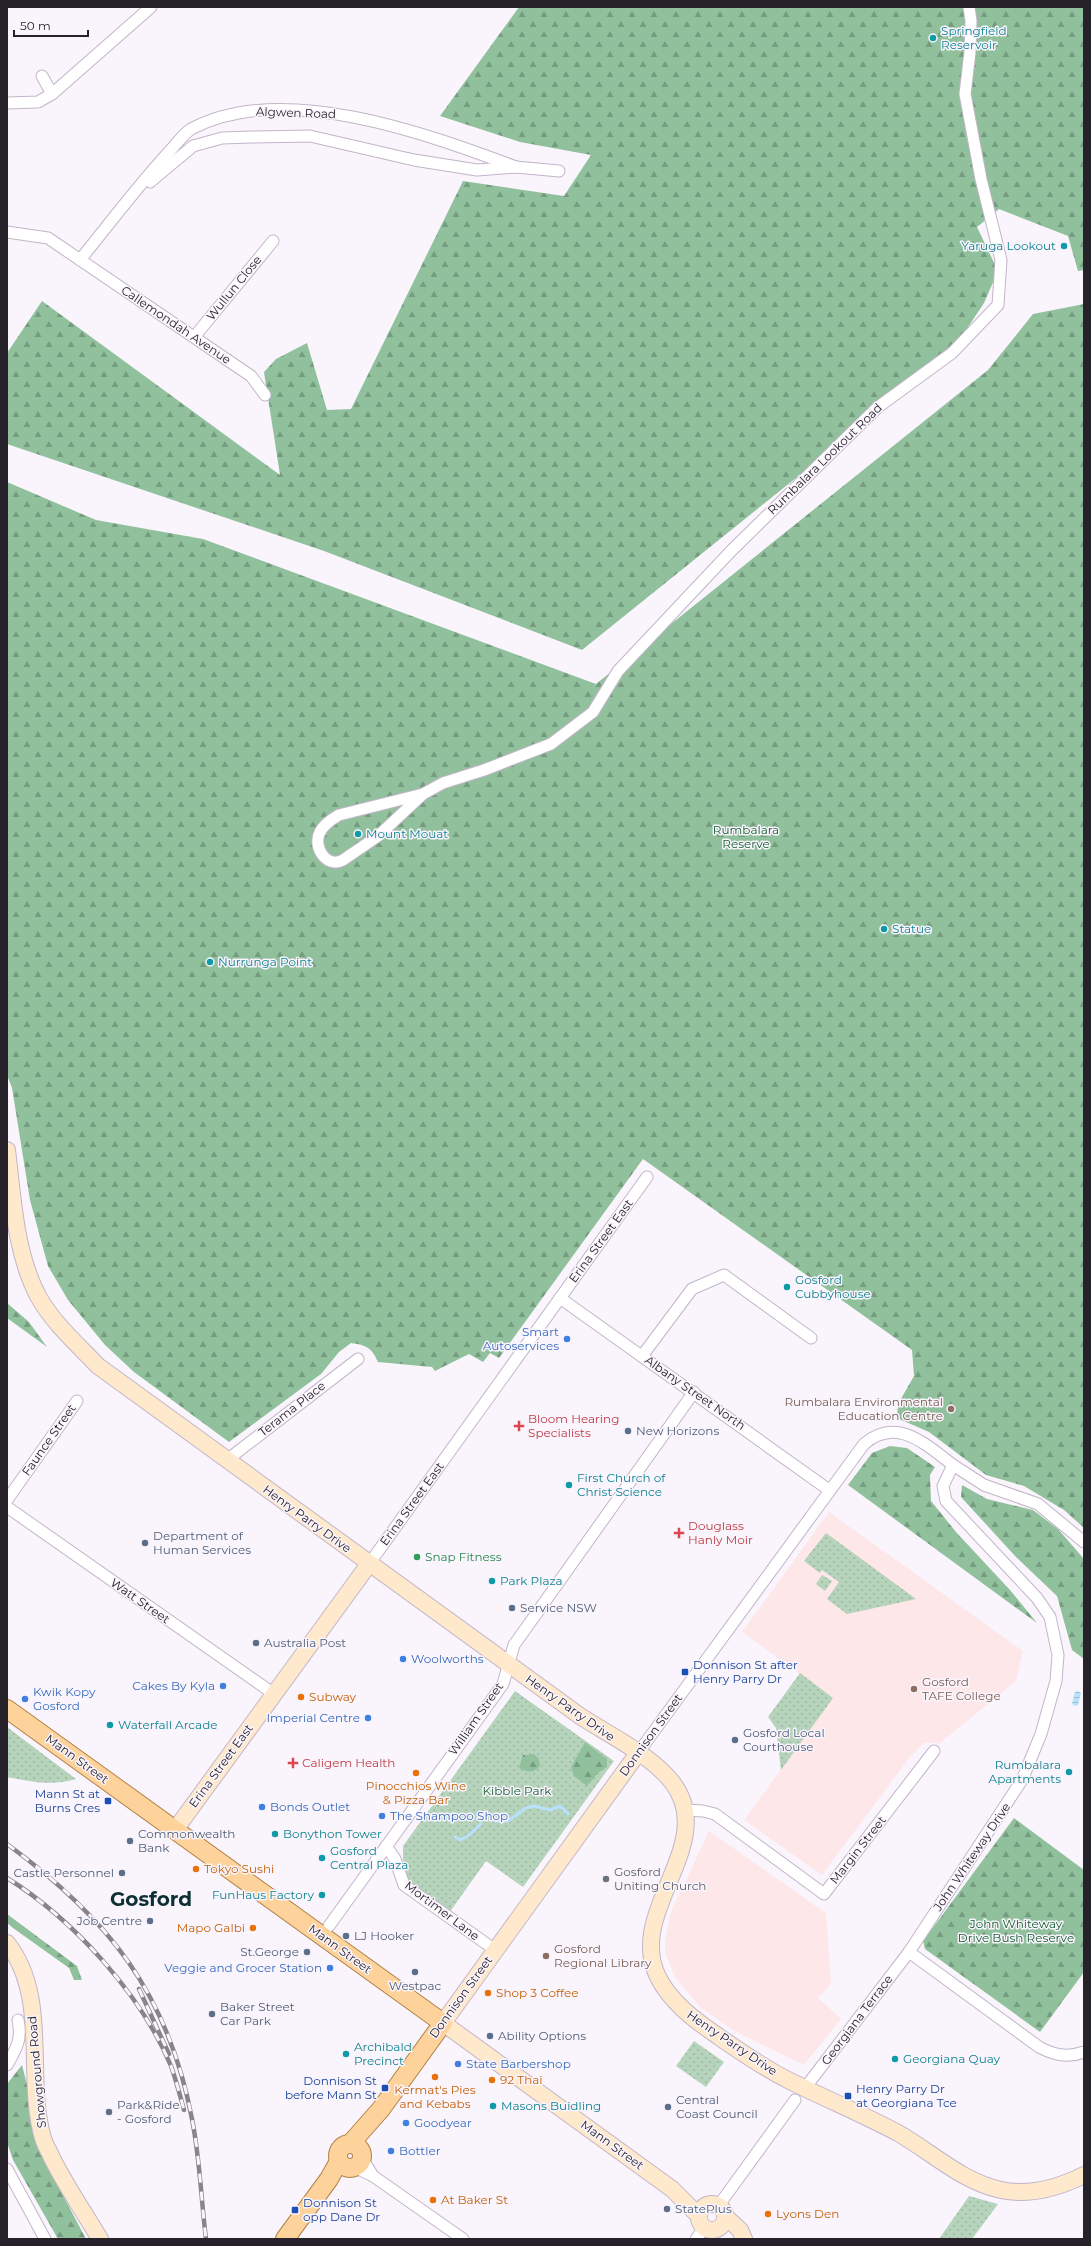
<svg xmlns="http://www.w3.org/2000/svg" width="1091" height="2246" font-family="Montserrat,sans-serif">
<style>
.education{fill:#fde7e8}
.grass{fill:url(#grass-dots)}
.forest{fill:url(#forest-firs)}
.water{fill:url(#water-rules)}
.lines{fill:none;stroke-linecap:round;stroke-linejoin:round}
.stream{stroke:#b8e1fd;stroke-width:3}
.street-casing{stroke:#c2b5c9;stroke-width:13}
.secondary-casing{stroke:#c2b5c9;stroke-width:18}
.primary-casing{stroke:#b18249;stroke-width:20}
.street{stroke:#fff;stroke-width:11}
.secondary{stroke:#fee9cd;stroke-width:16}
.primary{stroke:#fdd39b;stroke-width:18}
.rail-casing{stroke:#89848c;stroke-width:4.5}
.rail{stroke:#faf5fd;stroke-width:3;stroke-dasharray:9;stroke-linecap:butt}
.culture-dot{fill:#0f9aa8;stroke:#faf5fd;stroke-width:1.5}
.shop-dot{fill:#3f7fe0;stroke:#faf5fd;stroke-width:1.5}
.education-dot{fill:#8d6e63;stroke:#faf5fd;stroke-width:1.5}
.health-dot{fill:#e0444e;stroke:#faf5fd;stroke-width:1.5}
.service-dot{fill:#5c6f8a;stroke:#faf5fd;stroke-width:1.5}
.leisure-dot{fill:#2e9e5b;stroke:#faf5fd;stroke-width:1.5}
.transit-dot{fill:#1a4fb4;stroke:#faf5fd;stroke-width:1.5}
.food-dot{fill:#e8710a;stroke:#faf5fd;stroke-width:1.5}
.worship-dot{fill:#6b7280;stroke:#faf5fd;stroke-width:1.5}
.labels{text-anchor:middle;stroke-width:3;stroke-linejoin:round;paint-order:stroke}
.culture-label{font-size:12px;fill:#0d838f;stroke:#faf5fd;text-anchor:start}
.street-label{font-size:12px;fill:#27222a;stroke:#faf5fd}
.park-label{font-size:12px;fill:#115d2f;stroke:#faf5fd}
.shop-label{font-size:12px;fill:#366cbe;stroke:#faf5fd;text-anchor:start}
.education-label{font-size:12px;fill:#785e54;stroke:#faf5fd;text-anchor:start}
.health-label{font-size:12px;fill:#be3a42;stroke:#faf5fd;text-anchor:start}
.service-label{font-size:12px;fill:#4e5e75;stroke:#faf5fd;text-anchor:start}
.leisure-label{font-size:12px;fill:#27864d;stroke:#faf5fd;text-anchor:start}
.transit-label{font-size:12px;fill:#164399;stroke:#faf5fd;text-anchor:start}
.food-label{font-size:12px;fill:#c56008;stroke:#faf5fd;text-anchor:start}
.worship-label{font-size:12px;fill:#5b616d;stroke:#faf5fd;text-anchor:start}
.town-label{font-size:20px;font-weight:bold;fill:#0d3034;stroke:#faf5fd}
</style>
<defs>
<pattern id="grass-dots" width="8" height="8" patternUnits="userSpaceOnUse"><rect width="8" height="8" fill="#b6d3bc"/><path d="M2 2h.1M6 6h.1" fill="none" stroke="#9cb5a2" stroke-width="1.8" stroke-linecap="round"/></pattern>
<pattern id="forest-firs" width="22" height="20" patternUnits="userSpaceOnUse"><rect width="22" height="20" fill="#91c19c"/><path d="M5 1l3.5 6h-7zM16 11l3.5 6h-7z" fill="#769c7f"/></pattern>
<pattern id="water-rules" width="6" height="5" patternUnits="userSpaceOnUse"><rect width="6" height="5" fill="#b8e1fd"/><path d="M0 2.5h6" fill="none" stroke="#9ec1d9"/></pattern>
</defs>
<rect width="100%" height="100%" fill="#faf5fd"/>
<g class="education">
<polygon points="829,1512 1023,1651 1016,1681 939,1744 925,1742 910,1757 822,1875 744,1820 833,1698 742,1632"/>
<polygon points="709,1831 826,1913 831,1984 818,1998 841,2019 804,2065 736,2032 700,2007 675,1977 665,1952 665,1941 671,1912"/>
</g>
<g class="grass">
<polygon points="826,1533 916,1599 847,1614 827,1599 839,1582 822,1570 820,1573 804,1561"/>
<polygon points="822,1575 832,1581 825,1591 816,1584"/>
<polygon points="800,1673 833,1698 781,1770 776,1728 768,1717"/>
<polygon points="515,1691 614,1761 523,1887 486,1861 449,1913 408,1885 403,1874 403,1846"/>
<path d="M7,1727L76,1779C52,1786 31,1782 7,1777Z"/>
<polygon points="694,2041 724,2062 706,2087 676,2066"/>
<polygon points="969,2196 998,2204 972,2239 939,2239"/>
</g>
<g class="forest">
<polygon points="519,7 1084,7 1084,270 1078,271 1068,236 999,209 977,227 998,271 984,303 950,354 582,650 324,551 7,444 7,353 42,301 280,475 264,372 276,359 307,343 327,410 351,409 463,181 564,196 591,155 520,142 440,116"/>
<path d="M1084,304V1528L1064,1510L1024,1486L986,1475L929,1432L897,1418L898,1404L914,1376L912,1350L643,1159L499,1358L490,1353L483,1362L469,1354L435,1371L432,1367L378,1362C372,1348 366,1345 351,1343L339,1352L321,1374L229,1442L134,1372L105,1345L68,1300L48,1266L30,1200L12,1088L7,1075V482L96,520L203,539L596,684L988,370L1033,314Z"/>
<polygon points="7,1303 29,1322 47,1347 7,1318"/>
<polygon points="890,1446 907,1448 935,1467 930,1475 931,1501 956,1532 1010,1590 1037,1623 848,1485 872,1453"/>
<polygon points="962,1485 987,1499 1033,1510 1058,1529 1084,1559 1084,1659 1072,1650 1057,1596 1016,1557 961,1497"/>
<polygon points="585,1742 607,1759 607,1767 598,1773 587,1786 574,1776 571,1767"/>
<path d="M534,1754L539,1759L540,1766C533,1773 528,1773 519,1768L523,1755Z"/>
<polygon points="1014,1818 1084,1870 1084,1972 1040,2032 925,1949 923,1941"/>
<polygon points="7,1914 77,1966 82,1980 74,1980 69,1968 13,1928 7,1923"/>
<polygon points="22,2065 48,2167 86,2239 58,2239 13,2160 7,2142 7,2084"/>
</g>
<polygon class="water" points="1078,1691 1081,1693 1078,1705 1075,1706 1072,1704 1075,1692"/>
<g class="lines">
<g class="stream">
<polyline points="495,1821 508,1821 526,1808 534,1806 550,1810 560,1806 568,1814"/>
<polyline points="455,1837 460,1840 468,1836 481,1824"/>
</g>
<defs>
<g id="street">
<polyline points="42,76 52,94"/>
<polyline points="7,103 38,102 52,94 151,7"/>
<polyline points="150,182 193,146 222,138 252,137 310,136 414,160 477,170 516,167 559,171"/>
<polyline points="7,232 48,238 251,376 265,395"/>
<path d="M80,260C109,224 137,187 168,153C175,146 183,134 191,129C282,80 427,134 516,167"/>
<polyline points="195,336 273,241"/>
<path d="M423,794L378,836L343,860C327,869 312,847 320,832C324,824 332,819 339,815L423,794L443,783L484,770L551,744L593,712L618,671L731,551L878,407L952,353L998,305L1001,260L981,179L965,94L970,52L971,21L969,7"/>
<polyline points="560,1298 829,1490"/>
<polyline points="642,1356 692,1289 724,1275 811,1338"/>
<polyline points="227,1460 358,1359"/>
<polyline points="7,1500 77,1401"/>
<polyline points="7,1507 274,1694"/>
<path d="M1084,1542L1038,1504L984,1485L953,1465L943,1486L946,1501L1037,1598L1050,1617L1058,1655L1056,1681L1041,1734L1022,1780L909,1952L1039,2047C1054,2055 1067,2058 1084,2052"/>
<polyline points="369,1564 647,1177"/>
<path d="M638,1753L864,1444C897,1416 925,1444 953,1465"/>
<polyline points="685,1810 703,1811 715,1814 824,1894 934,1751"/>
<polyline points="386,1846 395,1859 404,1885 495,1950"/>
<polyline points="329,1926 503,1684 514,1645 694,1392"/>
<path d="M7,2065C17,2048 22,2039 18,2020"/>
<polyline points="805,2088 909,1952"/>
<polyline points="362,2158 373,2176"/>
<polyline points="354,2167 373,2176 463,2239"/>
<polyline points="7,2169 45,2239"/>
<polyline points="719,2205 795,2100"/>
<polyline points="696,2239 704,2228"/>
</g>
<g id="secondary">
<path d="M7,1150C13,1198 15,1252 38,1296C53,1323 77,1344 98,1366L580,1716C609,1735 651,1755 672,1782C720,1844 625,1911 658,1977C670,2001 693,2019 715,2034C738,2050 762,2067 788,2080C824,2098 862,2114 898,2133C933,2153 961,2181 1001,2190C1030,2196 1058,2188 1084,2175"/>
<polyline points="638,1753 443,2023 672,2189 698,2215"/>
<polyline points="175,1830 369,1564"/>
<path d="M7,1943C50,1997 25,2078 43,2138C45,2145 49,2151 52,2158C66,2186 84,2212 100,2239"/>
<circle cx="712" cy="2217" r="13"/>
<polyline points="725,2216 740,2230 744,2239"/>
</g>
<g id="primary">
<polyline points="7,1709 443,2023 381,2109 351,2143"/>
<circle cx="350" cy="2156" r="12"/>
<polyline points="285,2239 329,2179 339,2161"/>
</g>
</defs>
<use href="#street" class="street-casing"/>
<use href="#secondary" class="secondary-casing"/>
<use href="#primary" class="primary-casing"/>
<use href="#street" class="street"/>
<use href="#secondary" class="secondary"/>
<use href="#primary" class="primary"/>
<defs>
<g id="rail">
<path d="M7,1844C108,1918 168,1993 192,2119C200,2159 201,2199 206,2239"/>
<path d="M7,1878C73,1919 141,1994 171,2066C176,2080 180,2095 184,2110"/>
<polyline points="139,1989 169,2054"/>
</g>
</defs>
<use href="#rail" class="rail-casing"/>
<use href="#rail" class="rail"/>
</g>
<g class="culture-dot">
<circle cx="933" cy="38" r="4"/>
<circle cx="1064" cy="246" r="4"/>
<circle cx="358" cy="834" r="4"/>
<circle cx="884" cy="929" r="4"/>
<circle cx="210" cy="962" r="4"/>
<circle cx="787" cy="1287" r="4"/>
<circle cx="569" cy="1485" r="4"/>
<circle cx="492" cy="1581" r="4"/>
<circle cx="110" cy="1725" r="4"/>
<circle cx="1069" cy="1772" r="4"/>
<circle cx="275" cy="1834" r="4"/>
<circle cx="322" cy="1858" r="4"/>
<circle cx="322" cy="1895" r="4"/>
<circle cx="346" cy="2054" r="4"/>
<circle cx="895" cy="2059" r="4"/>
<circle cx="493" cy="2106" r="4"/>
</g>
<g class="shop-dot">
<circle cx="567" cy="1339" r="4"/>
<circle cx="403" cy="1659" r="4"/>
<circle cx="223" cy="1686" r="4"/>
<circle cx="25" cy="1699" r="4"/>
<circle cx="368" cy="1718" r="4"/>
<circle cx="262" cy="1807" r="4"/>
<circle cx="382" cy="1816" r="4"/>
<circle cx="330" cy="1968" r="4"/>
<circle cx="458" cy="2064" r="4"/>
<circle cx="406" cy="2123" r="4"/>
<circle cx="391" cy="2151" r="4"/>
</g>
<g class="education-dot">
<circle cx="951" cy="1409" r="4"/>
<circle cx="914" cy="1689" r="4"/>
<circle cx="546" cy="1956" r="4"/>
</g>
<g class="health-dot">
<path d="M517 1420h4v4h4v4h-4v4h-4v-4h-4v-4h4z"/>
<path d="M677 1527h4v4h4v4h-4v4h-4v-4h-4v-4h4z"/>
<path d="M291 1757h4v4h4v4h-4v4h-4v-4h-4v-4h4z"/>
</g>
<g class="service-dot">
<circle cx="628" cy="1431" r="4"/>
<circle cx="145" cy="1543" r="4"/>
<circle cx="512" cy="1608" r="4"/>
<circle cx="256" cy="1643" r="4"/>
<circle cx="735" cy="1740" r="4"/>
<circle cx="130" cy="1841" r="4"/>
<circle cx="122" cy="1873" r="4"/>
<circle cx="150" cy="1921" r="4"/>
<circle cx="346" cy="1936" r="4"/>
<circle cx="307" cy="1952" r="4"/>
<circle cx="415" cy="1972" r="4"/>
<circle cx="212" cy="2014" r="4"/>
<circle cx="490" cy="2036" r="4"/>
<circle cx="668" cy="2107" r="4"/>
<circle cx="109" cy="2112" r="4"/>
<circle cx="667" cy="2209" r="4"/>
</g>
<circle class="leisure-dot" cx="417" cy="1557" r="4"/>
<g class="transit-dot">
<rect x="681" y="1668" width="8" height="8" rx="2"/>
<rect x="104" y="1797" width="8" height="8" rx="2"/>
<rect x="381" y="2084" width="8" height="8" rx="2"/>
<rect x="844" y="2092" width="8" height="8" rx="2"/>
<rect x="291" y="2206" width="8" height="8" rx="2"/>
</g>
<g class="food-dot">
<circle cx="301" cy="1697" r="4"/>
<circle cx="416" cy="1773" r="4"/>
<circle cx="196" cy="1869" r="4"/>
<circle cx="253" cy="1928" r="4"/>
<circle cx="488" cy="1993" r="4"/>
<circle cx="435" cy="2077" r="4"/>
<circle cx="492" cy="2080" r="4"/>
<circle cx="433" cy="2200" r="4"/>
<circle cx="768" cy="2214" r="4"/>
</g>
<circle class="worship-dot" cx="606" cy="1879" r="4"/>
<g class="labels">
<g class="culture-label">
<text x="941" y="35">Springfield<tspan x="941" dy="14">Reservoir</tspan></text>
<text x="1056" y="250" text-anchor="end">Yaruga Lookout</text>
<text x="366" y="838">Mount Mouat</text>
<text x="892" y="933">Statue</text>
<text x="218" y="966">Nurrunga Point</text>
<text x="795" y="1284">Gosford<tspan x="795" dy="14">Cubbyhouse</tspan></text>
<text x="577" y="1482">First Church of<tspan x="577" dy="14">Christ Science</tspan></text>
<text x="500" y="1585">Park Plaza</text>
<text x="118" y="1729">Waterfall Arcade</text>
<text x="1061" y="1769" text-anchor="end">Rumbalara<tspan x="1061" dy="14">Apartments</tspan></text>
<text x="283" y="1838">Bonython Tower</text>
<text x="330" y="1855">Gosford<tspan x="330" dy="14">Central Plaza</tspan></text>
<text x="314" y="1899" text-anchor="end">FunHaus Factory</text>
<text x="354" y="2051">Archibald<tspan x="354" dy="14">Precinct</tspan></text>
<text x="903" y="2063">Georgiana Quay</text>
<text x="501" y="2110">Masons Buidling</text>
</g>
<g class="street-label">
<text transform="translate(296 113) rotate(2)" y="4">Algwen Road</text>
<text transform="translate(234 288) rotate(-51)" y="4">Wullun Close</text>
<text transform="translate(176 325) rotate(34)" y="4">Callemondah Avenue</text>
<text transform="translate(825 459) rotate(-44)" y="4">Rumbalara Lookout Road</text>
<text transform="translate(601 1241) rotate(-54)" y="4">Erina Street East</text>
<text transform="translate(695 1393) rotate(35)" y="4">Albany Street North</text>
<text transform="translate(292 1409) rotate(-38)" y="4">Terama Place</text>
<text transform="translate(49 1440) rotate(-55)" y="4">Faunce Street</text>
<text transform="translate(412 1504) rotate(-54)" y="4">Erina Street East</text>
<text transform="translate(307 1519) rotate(36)" y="4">Henry Parry Drive</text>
<text transform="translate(140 1601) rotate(35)" y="4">Watt Street</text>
<text transform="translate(570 1708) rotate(35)" y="4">Henry Parry Drive</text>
<text transform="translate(476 1719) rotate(-55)" y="4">William Street</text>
<text transform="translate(651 1735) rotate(-54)" y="4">Donnison Street</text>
<text transform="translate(77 1759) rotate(36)" y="4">Mann Street</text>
<text transform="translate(221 1766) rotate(-54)" y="4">Erina Street East</text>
<text transform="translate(858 1850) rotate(-52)" y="4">Margin Street</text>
<text transform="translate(972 1857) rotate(-56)" y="4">John Whiteway Drive</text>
<text transform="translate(442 1911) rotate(37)" y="4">Mortimer Lane</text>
<text transform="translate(340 1949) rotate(36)" y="4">Mann Street</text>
<text transform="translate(461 1997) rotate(-54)" y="4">Donnison Street</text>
<text transform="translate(857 2020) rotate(-53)" y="4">Georgiana Terrace</text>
<text transform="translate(732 2043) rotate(34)" y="4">Henry Parry Drive</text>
<text transform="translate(37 2072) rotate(-95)" y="4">Showground Road</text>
<text transform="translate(612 2145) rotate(36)" y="4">Mann Street</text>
</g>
<g class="park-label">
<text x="746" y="834">Rumbalara<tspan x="746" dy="14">Reserve</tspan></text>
<text x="517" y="1795">Kibble Park</text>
<text x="1016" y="1928">John Whiteway<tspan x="1016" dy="14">Drive Bush Reserve</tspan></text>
</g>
<g class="shop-label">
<text x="559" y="1336" text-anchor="end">Smart<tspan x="559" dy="14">Autoservices</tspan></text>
<text x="411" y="1663">Woolworths</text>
<text x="215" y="1690" text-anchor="end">Cakes By Kyla</text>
<text x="33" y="1696">Kwik Kopy<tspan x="33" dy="14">Gosford</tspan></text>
<text x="360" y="1722" text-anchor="end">Imperial Centre</text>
<text x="270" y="1811">Bonds Outlet</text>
<text x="390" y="1820">The Shampoo Shop</text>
<text x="322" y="1972" text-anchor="end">Veggie and Grocer Station</text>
<text x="466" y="2068">State Barbershop</text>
<text x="414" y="2127">Goodyear</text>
<text x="399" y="2155">Bottler</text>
</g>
<g class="education-label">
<text x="943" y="1406" text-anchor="end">Rumbalara Environmental<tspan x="943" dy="14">Education Centre</tspan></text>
<text x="922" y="1686">Gosford<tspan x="922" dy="14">TAFE College</tspan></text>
<text x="554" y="1953">Gosford<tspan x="554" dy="14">Regional Library</tspan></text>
</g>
<g class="health-label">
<text x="528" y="1423">Bloom Hearing<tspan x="528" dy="14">Specialists</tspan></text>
<text x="688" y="1530">Douglass<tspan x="688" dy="14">Hanly Moir</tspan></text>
<text x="302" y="1767">Caligem Health</text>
</g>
<g class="service-label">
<text x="636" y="1435">New Horizons</text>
<text x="153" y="1540">Department of<tspan x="153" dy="14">Human Services</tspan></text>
<text x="520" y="1612">Service NSW</text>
<text x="264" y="1647">Australia Post</text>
<text x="743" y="1737">Gosford Local<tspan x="743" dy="14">Courthouse</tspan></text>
<text x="138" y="1838">Commonwealth<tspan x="138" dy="14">Bank</tspan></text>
<text x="114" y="1877" text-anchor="end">Castle Personnel</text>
<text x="142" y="1925" text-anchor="end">Job Centre</text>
<text x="354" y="1940">LJ Hooker</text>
<text x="299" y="1956" text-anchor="end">St.George</text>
<text x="415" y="1990" text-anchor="middle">Westpac</text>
<text x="220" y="2011">Baker Street<tspan x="220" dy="14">Car Park</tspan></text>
<text x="498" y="2040">Ability Options</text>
<text x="676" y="2104">Central<tspan x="676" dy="14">Coast Council</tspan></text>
<text x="117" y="2109">Park&amp;Ride<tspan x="117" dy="14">- Gosford</tspan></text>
<text x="675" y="2213">StatePlus</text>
</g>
<g class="leisure-label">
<text x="425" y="1561">Snap Fitness</text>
</g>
<g class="transit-label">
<text x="693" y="1669">Donnison St after<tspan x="693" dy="14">Henry Parry Dr</tspan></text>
<text x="100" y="1798" text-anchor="end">Mann St at<tspan x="100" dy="14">Burns Cres</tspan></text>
<text x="377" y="2085" text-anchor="end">Donnison St<tspan x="377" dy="14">before Mann St</tspan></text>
<text x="856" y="2093">Henry Parry Dr<tspan x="856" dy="14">at Georgiana Tce</tspan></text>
<text x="303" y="2207">Donnison St<tspan x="303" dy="14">opp Dane Dr</tspan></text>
</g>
<g class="food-label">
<text x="309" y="1701">Subway</text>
<text x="416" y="1790" text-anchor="middle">Pinocchios Wine<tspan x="416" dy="14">&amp; Pizza Bar</tspan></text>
<text x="204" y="1873">Tokyo Sushi</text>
<text x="245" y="1932" text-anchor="end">Mapo Galbi</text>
<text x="496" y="1997">Shop 3 Coffee</text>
<text x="500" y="2084">92 Thai</text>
<text x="435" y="2094" text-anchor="middle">Kermat's Pies<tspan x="435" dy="14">and Kebabs</tspan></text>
<text x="441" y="2204">At Baker St</text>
<text x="776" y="2218">Lyons Den</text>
</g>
<g class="worship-label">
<text x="614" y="1876">Gosford<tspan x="614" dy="14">Uniting Church</tspan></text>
</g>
<g class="town-label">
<text x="151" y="1906">Gosford</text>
</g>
</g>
<rect width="1091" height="2246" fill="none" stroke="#27222a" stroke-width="16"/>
<path d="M14 30v6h74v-6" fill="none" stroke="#27222a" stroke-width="2"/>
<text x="20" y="30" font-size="12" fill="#27222a" stroke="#faf5fd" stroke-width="3" paint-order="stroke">50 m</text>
</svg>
